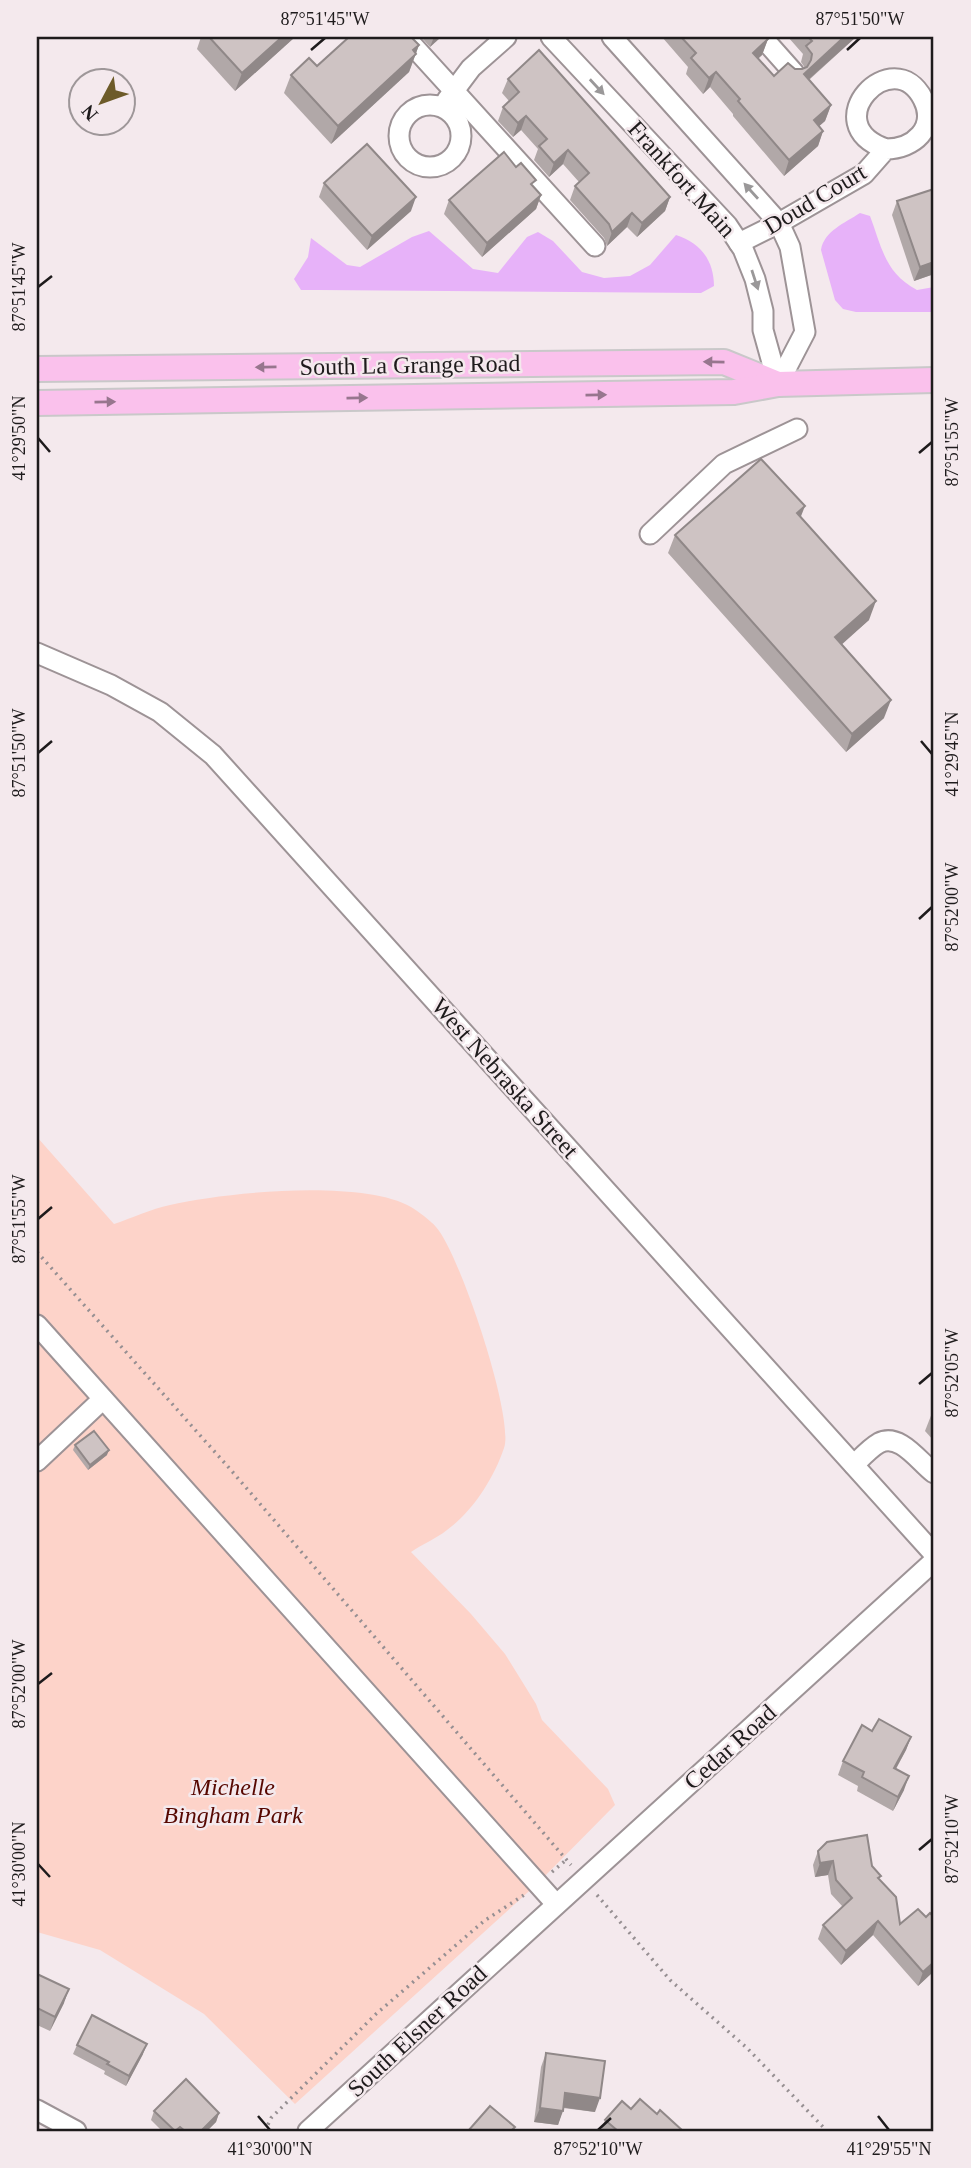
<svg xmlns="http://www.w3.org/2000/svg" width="971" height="2168" font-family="'Times New Roman',serif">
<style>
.green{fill:#fdd3c9}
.water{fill:#e7b2f9}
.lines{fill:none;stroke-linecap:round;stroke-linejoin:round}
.minor-casing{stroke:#9d9396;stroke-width:23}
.major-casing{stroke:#c9c8c9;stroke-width:28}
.path{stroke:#968f92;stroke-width:3.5;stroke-dasharray:2 5;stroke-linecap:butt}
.minor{stroke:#fff;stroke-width:19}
.major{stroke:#fac1ec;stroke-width:24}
.wall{fill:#b1a8a8}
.shaded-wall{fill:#908888}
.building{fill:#cec3c3;stroke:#908888;stroke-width:2}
.oneway{fill:#9a9899}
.oneway2{fill:#97768e}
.ticks{fill:none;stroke:#1e1b1c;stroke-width:2.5}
.labels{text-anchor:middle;stroke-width:5;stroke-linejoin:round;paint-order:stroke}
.street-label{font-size:24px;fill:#1e1b1c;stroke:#f4e9ed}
.park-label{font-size:24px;font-style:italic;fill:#570700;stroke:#f4e9ed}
.neatline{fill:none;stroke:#1e1b1c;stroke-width:2.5}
.ticks-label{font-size:18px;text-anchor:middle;fill:#1e1b1c}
</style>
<rect width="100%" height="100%" fill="#f4e9ed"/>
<path class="green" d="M37,1137L114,1224C132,1218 151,1209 170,1205C225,1192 362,1179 411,1207C419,1212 430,1220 436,1227C459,1252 515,1418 504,1448C494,1478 473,1511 447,1530C436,1539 422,1544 411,1552L471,1614L505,1654L536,1704L542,1720L608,1789L615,1805L538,1883L295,2104L204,2014L100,1950L37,1932Z"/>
<g class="water">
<path d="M860,213L870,216C882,248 885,273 917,290L934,287V312H856L843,309L835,300L821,250C824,231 845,223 860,213Z"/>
<path d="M429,231L473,269L498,273L527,237L538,232L553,241L582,272L604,278L630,276L650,265L676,235C701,243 714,261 714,286L701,293L319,290H301L294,279L308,257L311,238L347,265L360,267L412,237Z"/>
</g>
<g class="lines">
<defs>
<g id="minor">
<polyline points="405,37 595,246"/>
<polyline points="551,37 727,225 743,249 755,279 763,311 763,330 778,384"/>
<polyline points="612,37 779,223 790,247 805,332 778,384"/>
<polyline points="762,37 794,73"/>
<polyline points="447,100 471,68 506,37"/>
<circle cx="430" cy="136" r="31"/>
<path d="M739,243L779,223L864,174L886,149C913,149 938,128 923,99C893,41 814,124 886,149"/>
<polyline points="650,534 724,464 797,429"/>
<polyline points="37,653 111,685 160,712 213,755 934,1554"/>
<polyline points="37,1325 556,1904"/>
<polyline points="37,1461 103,1399"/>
<path d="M854,1465C861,1458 870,1448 879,1443C900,1432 920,1463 934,1473"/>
<polyline points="37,2110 76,2131"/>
<polyline points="308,2131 934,1561"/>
</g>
<g id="major">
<polyline points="37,369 724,362 778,384"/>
<polyline points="37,403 734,392 778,384 934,380"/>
</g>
</defs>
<use href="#minor" class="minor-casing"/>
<use href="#major" class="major-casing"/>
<g class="path">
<polyline points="37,1252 230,1469 571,1865"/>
<polyline points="552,1872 566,1860"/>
<polyline points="597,1895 670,1980 747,2048 827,2131"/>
<polyline points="265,2131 271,2118 376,2014 484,1921 524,1895"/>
</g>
<use href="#minor" class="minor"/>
<use href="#major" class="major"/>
</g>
<g class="wall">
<polygon points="201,37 295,37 235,91 197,49"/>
<polygon points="421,37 441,37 430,47"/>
<polygon points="662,37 765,37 768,39 762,55 758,59 774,76 795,69 802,69 805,68 801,62 803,54 788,37 856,37 809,80 831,105 825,121 819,126 823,131 818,146 784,176 733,116 733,114 710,87 703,94 686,74 688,67"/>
<polygon points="419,45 409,72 331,144 284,93 291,75 317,66"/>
<polygon points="508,79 670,197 665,211 637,237 627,227 607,246 604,238 570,200 575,186 579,182 563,164 549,177 534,160 538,149 521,130 513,137 498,121 503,107 509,101 502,93"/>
<polygon points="324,183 411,211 367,250 319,197"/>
<polygon points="533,186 541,195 536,209 482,257 444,214 449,200"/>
<polygon points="897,201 934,274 914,281 892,215"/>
<polygon points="801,517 869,620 841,644 884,718 846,752 668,553 675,535"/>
<polygon points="934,1411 934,1441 925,1431 932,1413"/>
<polygon points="75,1445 107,1455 88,1470 73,1450"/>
<polygon points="872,1731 911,1737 906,1750 896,1769 904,1790 893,1811 857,1791 858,1786 838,1775 843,1761"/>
<polygon points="818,1851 872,1866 879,1879 900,1924 926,1917 934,1917 934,1973 933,1972 918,1986 873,1935 841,1965 818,1939 823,1925 843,1907 831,1894 828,1875 815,1877 813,1865"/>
<polygon points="37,1974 64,2003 50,2031 37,2025"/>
<polygon points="77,2045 143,2054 126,2086 104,2074 105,2071 73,2054"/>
<polygon points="546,2053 595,2112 563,2108 558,2125 534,2122 541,2067"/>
<polygon points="631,2109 657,2114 683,2131 601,2131 605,2120"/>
<polygon points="154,2111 219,2113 216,2122 207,2131 162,2131 151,2120"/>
</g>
<g class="shaded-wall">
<polygon points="282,37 295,37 235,91 242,73"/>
<polygon points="434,37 441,37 430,47"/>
<polygon points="844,37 856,37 798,89 804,74"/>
<polygon points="768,39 762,55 747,68 753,53"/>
<polygon points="419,45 409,72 331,144 338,126"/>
<polygon points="716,72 710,87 703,94 709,78"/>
<polygon points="831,105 825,121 808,136 814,120"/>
<polygon points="526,116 521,130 513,137 518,123"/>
<polygon points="823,131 818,146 784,176 789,160"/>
<polygon points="568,150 563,164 549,177 554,163"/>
<polygon points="541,195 536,209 482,257 487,243"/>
<polygon points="416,197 411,211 367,250 372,236"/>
<polygon points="670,197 665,211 637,237 642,223"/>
<polygon points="632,213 627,227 607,246 612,232"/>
<polygon points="934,262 934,274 914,281 920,267"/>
<polygon points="805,506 798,524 797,513"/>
<polygon points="876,601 869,620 829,656 835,637"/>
<polygon points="891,700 884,718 846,752 852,734"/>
<polygon points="109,1450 107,1455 88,1470 90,1465"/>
<polygon points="911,1737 906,1750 889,1781 894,1768"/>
<polygon points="909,1776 904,1790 893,1811 898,1797"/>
<polygon points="833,1861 828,1875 815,1877 820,1863"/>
<polygon points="878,1921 873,1935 841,1965 846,1951"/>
<polygon points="934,1962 933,1972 918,1986 923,1972"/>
<polygon points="69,1989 64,2003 50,2031 55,2017"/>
<polygon points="147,2044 143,2054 126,2086 129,2076"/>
<polygon points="565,2093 600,2098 595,2112 560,2107"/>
<polygon points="540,2108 563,2111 558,2125 534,2122"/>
<polygon points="219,2113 216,2122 207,2131 201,2131"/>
</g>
<g class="building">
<polygon points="209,37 282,37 242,73"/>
<polygon points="349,37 411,37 419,45 413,50 416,54 338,126 291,75 309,58 317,66"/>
<polygon points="681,37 765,37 768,39 753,53 774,76 788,63 795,69 802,69 807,67 811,60 812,54 806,46 812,41 808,37 844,37 804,74 831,105 814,120 823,131 789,160 738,101 740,99 716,72 709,78 691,58 696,53"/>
<polygon points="539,50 670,197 642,223 632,213 612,232 609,224 575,186 589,173 568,150 554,163 539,146 547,139 526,116 518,123 503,107 519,92 508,79"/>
<polygon points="367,144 416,197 372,236 324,183"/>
<polygon points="504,152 516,167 521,163 536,180 531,184 541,195 487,243 449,200"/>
<polygon points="934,189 934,262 920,267 897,201"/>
<polygon points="761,459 805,506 797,513 876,601 835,637 891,700 852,734 675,535"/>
<polygon points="94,1431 109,1450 90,1465 75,1445"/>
<polygon points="879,1719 911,1737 894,1768 909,1776 898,1797 862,1777 864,1772 843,1761 862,1725 872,1731"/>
<polygon points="867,1835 872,1866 881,1876 878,1878 896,1897 900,1924 918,1909 926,1917 930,1913 934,1917 934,1962 923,1972 878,1921 846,1951 823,1925 852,1898 836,1880 833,1861 820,1863 818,1851 827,1842"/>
<polygon points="37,1974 69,1989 55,2017 37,2008"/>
<polygon points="92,2015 147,2044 129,2076 107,2064 109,2062 77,2045"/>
<polygon points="546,2053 605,2061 600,2098 565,2093 563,2111 540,2108"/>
<polygon points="186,2079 219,2113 201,2131 185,2131 180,2127 175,2131 154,2111"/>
<polygon points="640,2099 657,2114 660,2110 683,2131 618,2131 605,2120 622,2101 631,2109"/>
<polygon points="490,2106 515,2127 511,2131 468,2131"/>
</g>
<defs><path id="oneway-solid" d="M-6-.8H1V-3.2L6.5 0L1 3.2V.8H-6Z" transform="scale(1.75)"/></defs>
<g class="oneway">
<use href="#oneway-solid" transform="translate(597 87) rotate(47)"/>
<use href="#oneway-solid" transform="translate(751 191) rotate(-132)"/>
<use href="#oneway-solid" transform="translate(755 280) rotate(72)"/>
</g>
<g class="oneway2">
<use href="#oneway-solid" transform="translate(714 362) rotate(-179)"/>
<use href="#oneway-solid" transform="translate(266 367) rotate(179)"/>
<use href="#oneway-solid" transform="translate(596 395) rotate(-1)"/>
<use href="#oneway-solid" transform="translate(357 398) rotate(-1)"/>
<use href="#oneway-solid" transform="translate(105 402) rotate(-1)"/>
</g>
<path class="ticks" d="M311,50L325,38M847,50L860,38M38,287L52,276M38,438L50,452M919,453L932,442M921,741L932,754M38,753L52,741M919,919L932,907M38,1219L52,1207M919,1384L932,1373M38,1684L52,1673M919,1850L932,1839M38,1864L50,1877M258,2116L270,2130M878,2116L889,2130M598,2130L611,2118"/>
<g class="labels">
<g class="street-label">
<text transform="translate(682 179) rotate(48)" y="8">Frankfort Main</text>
<text transform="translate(815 199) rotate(-31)" y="8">Doud Court</text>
<text transform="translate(410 365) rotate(-1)" y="8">South La Grange Road</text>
<text transform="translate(505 1078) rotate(48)" y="8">West Nebraska Street</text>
<text transform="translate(730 1747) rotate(-42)" y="8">Cedar Road</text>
<text transform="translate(417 2031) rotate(-43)" y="8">South Elsner Road</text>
</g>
<g class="park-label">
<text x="233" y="1795">Michelle<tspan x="233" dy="28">Bingham Park</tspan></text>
</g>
</g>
<rect width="971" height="2168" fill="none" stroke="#f4e9ed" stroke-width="77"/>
<g transform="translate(102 102) rotate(229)"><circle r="33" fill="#f4e9ed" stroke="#9e9799" stroke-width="2"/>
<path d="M0-5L12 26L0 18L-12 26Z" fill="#6d5b29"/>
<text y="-10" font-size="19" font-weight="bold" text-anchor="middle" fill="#1e1b1c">N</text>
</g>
<rect x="38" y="38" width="894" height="2092" class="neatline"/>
<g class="ticks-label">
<text x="325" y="25">87°51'45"W</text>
<text x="860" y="25">87°51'50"W</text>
<text transform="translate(19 287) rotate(-90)" y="6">87°51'45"W</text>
<text transform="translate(19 438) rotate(-90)" y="6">41°29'50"N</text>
<text transform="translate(952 442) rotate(-90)" y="6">87°51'55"W</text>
<text transform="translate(19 753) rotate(-90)" y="6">87°51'50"W</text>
<text transform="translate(952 754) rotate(-90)" y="6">41°29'45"N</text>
<text transform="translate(952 907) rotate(-90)" y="6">87°52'00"W</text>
<text transform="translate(19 1219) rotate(-90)" y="6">87°51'55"W</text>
<text transform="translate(952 1373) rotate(-90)" y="6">87°52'05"W</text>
<text transform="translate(19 1684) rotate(-90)" y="6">87°52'00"W</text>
<text transform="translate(952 1839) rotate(-90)" y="6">87°52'10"W</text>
<text transform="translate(19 1864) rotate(-90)" y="6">41°30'00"N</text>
<text x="270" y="2155">41°30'00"N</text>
<text x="598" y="2155">87°52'10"W</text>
<text x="889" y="2155">41°29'55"N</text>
</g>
</svg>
